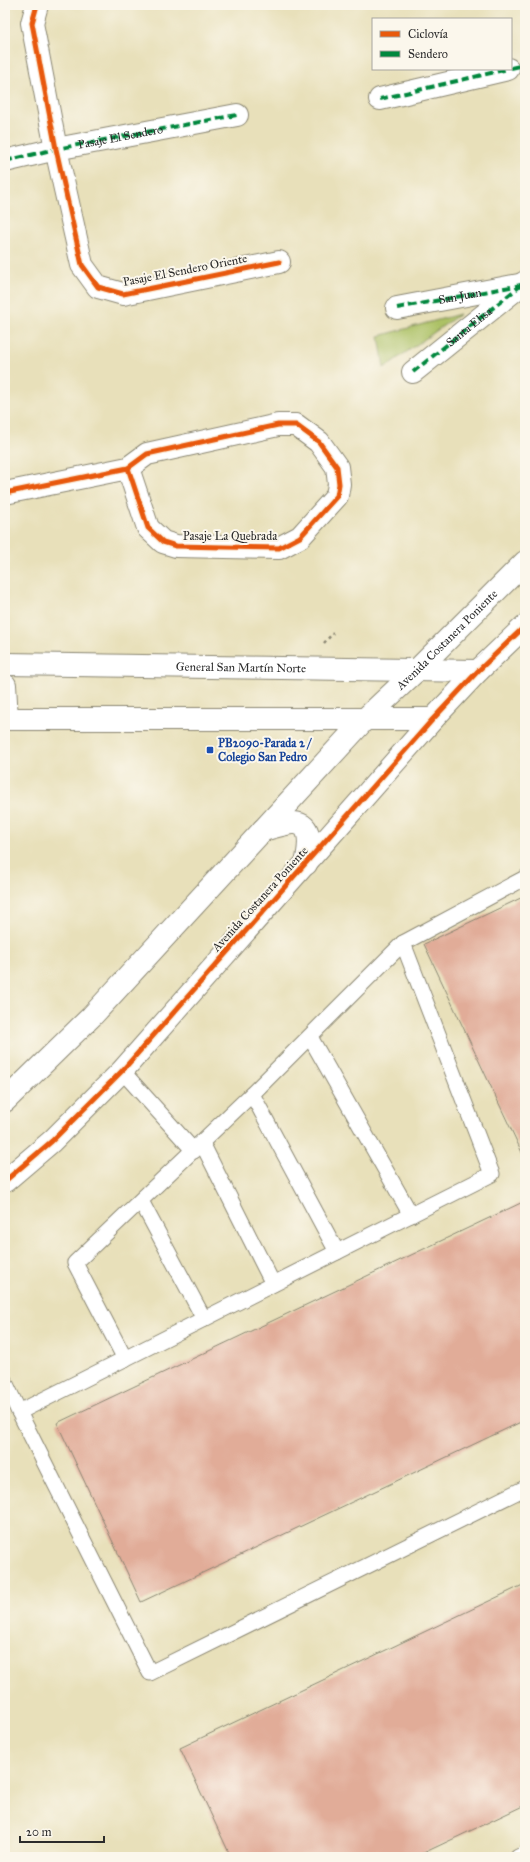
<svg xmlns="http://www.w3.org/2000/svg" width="530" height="1862" font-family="'IM FELL Great Primer',serif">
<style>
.green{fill:#acc165;stroke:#6c7648}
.building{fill:#e1ac98}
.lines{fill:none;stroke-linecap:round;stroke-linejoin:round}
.lane-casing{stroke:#8a8672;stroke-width:17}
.street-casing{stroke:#8a8672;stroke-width:24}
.secondary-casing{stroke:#8a8672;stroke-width:24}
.path{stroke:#8a8672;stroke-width:2.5;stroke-dasharray:3 3;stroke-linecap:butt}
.lane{stroke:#fff;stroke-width:15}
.street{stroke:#fff;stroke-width:22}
.secondary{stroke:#fff;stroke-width:22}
.quiet{stroke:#00873e;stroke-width:4;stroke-dasharray:8 4;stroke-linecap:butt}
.cycleway-casing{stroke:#fbf7ec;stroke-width:8}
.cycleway{stroke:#e8590c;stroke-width:5}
.transit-dot{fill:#1a4fb4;stroke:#fbf7ec;stroke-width:1.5}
.labels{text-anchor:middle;stroke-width:4;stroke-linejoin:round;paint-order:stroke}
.street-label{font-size:12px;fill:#2b2b2b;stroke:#fbf7ec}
.transit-label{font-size:12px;font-weight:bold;fill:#164399;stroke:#fbf7ec;text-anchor:start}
</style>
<rect width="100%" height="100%" fill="#fbf7ec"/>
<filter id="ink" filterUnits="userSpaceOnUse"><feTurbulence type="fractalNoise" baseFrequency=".025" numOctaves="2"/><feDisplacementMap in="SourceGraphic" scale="8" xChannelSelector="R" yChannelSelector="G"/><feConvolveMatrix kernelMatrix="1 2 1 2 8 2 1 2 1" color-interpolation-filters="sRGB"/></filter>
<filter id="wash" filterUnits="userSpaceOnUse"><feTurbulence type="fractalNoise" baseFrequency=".012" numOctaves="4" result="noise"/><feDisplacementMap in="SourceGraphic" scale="16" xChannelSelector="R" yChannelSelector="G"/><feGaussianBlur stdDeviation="0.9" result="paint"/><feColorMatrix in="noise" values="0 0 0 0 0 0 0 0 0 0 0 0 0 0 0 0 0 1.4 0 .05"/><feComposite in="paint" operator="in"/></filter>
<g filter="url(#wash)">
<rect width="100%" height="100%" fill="#e8e0ba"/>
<polygon class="green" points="460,314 384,368 379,336"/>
<g id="blocks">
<g class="building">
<polygon points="525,896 525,1159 424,944"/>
<polygon points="525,1201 525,1420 141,1602 57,1423"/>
<polygon points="525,1584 525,1805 415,1857 231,1857 180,1748"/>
</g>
</g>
</g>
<g filter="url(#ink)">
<use href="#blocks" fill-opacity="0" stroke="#8a8672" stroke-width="1"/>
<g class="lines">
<defs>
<g id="lane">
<polyline points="310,1037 411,1215"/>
<polyline points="122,1071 194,1151"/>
<polyline points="252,1094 337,1252"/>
<polyline points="202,1143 273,1284"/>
<polyline points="141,1201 204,1319"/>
<polyline points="125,1359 75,1263 252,1094 403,943 525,878"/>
<polyline points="5,1382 19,1412 150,1673 525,1488"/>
<polyline points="19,1412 492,1174 403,943"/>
<polyline points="518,1857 525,1854"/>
</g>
<g id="street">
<polyline points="37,5 32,23 56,149 82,265 98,287 123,294 279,262"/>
<polyline points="380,99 508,69"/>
<polyline points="5,161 56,149 237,115"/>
<path id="s1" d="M397,308L519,285"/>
<path id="s2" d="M413,372L525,282"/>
<polyline points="5,493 128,468 147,454 278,425 296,425 319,442 337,467 339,484 337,496 300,537 279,548 176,546 163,542 148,528 128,468"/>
<polyline points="5,685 7,719"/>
</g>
<g id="secondary">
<path id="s3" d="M5,664L478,671"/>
<polyline points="5,719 433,719"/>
<path d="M263,830C272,828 282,824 291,823C315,821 309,850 306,864"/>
<path id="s4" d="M5,1101L92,1016L366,718L417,670L525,562"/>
<polyline points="5,1181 52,1141 122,1071 433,719 478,671 525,626"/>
</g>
</defs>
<use href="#lane" class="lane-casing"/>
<use href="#street" class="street-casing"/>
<use href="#secondary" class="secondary-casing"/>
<polyline class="path" points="324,643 333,633"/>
<use href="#lane" class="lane"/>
<use href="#street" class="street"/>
<use href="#secondary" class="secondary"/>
<g class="quiet">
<polyline points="511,68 525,65"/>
<polyline points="380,99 508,69"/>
<path id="s5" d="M5,161L56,149L237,115"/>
<polyline points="397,308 521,285"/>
<polyline points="413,372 525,282"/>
</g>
<defs>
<g id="cycleway">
<polyline points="37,5 32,23 56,149 82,265 98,287 123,294 279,262"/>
<polyline points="5,493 128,468 147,454 278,425 296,425 319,442 337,467 339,484 337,496 300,537 279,548 176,546 163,542 148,528 128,468"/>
<polyline points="5,1181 52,1141 122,1071 433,719 478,671 525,626"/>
</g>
</defs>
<use href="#cycleway" class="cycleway-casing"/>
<use href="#cycleway" class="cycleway"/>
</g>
</g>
<rect class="transit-dot" x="206" y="746" width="8" height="8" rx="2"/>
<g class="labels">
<g class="street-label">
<text dy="4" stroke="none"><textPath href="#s5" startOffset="118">Pasaje El Sendero</textPath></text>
<text transform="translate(185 270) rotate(-11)" y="4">Pasaje El Sendero Oriente</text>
<text dy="4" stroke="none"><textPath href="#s1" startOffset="64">San Juan</textPath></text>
<text dy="4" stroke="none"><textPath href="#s2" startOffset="72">Santa Elisa</textPath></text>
<text x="230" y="540">Pasaje La Quebrada</text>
<text dy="4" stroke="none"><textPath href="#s4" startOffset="639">Avenida Costanera Poniente</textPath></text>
<text dy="4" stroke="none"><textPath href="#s3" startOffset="236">General San Martín Norte</textPath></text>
<text transform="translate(260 899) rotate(-48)" y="4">Avenida Costanera Poniente</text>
</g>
<g class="transit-label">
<text x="218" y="747">PB2090-Parada 2 /<tspan x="218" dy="14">Colegio San Pedro</tspan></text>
</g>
</g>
<rect width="530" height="1862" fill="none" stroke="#fbf7ec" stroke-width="20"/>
<rect x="372" y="18" width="140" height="52" fill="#fbf7ec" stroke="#a8a59f"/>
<rect x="380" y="31" width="20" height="6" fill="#e8590c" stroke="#a8a59f"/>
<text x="408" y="38" font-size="12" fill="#2b2b2b">Ciclovía</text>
<rect x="380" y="51" width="20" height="6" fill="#00873e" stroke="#a8a59f"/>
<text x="408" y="58" font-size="12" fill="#2b2b2b">Sendero</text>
<path d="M20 1836v6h84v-6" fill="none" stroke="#2b2b2b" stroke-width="2"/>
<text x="26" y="1836" font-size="12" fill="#2b2b2b" stroke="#fbf7ec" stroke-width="3" paint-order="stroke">20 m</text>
</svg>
